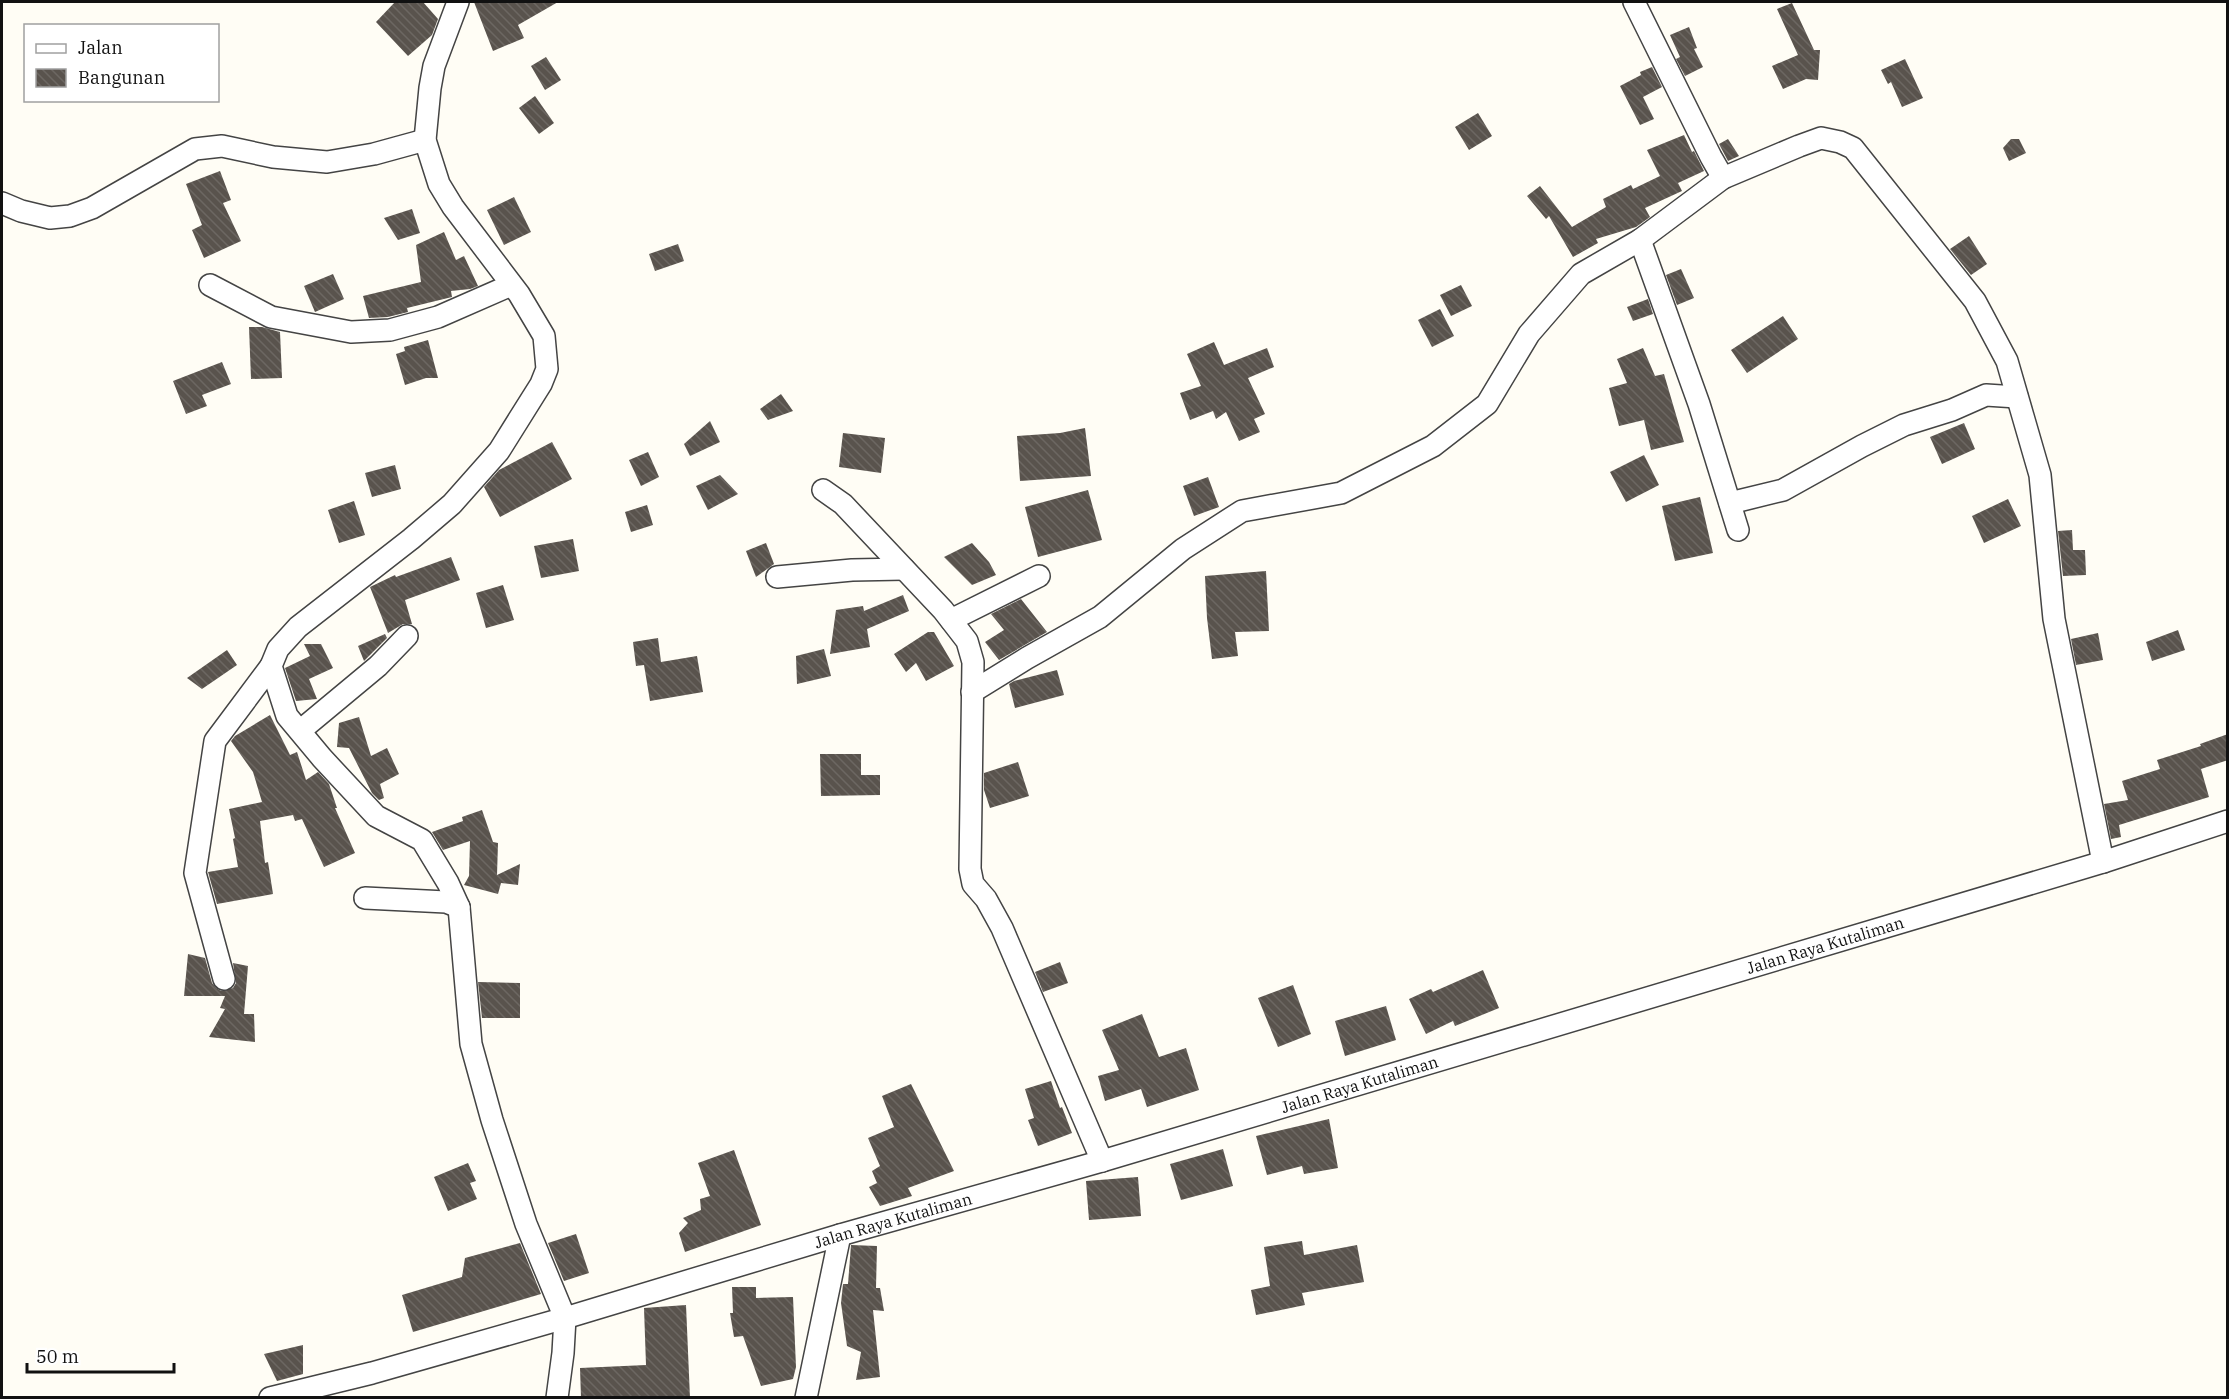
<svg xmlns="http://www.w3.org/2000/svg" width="2229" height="1399" font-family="'IBM Plex Serif',serif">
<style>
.building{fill:url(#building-back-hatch)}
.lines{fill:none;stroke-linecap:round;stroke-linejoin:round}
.minor-casing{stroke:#444;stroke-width:24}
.minor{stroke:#fff;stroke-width:21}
.labels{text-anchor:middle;stroke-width:6;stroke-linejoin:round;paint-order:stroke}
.street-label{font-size:16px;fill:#111;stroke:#fff}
</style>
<defs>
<pattern id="building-back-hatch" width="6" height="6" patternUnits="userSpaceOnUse" patternTransform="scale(1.5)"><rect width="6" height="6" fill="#59534d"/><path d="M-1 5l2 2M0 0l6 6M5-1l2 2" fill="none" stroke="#6c6762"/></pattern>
</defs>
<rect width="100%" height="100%" fill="#fffdf5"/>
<g class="building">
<polygon points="395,2 423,2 438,19 432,35 408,56 376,22"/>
<polygon points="474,2 558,2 518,25 524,38 493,51"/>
<polygon points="1792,3 1814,50 1820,50 1818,80 1806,79 1783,89 1772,66 1798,55 1777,9"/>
<polygon points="1689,27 1697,48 1694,49 1703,67 1685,76 1676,59 1680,57 1670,35"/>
<polygon points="546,57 561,80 545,90 531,66"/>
<polygon points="1905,59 1923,98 1902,107 1891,82 1888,84 1881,70"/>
<polygon points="1652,67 1662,87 1643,97 1654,119 1640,125 1620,86 1641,75 1640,72"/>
<polygon points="535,96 554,123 539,134 519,108"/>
<polygon points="1478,113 1492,136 1469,150 1455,127"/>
<polygon points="1684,135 1692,152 1694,151 1704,171 1678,183 1682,191 1645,208 1650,217 1636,227 1596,239 1598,243 1573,257 1549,216 1546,219 1527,196 1540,186 1572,227 1606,207 1603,199 1631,185 1633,189 1660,176 1647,150"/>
<polygon points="1728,139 1739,156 1728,161 1719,144"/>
<polygon points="2011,139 2019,139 2026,153 2009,161 2003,148"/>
<polygon points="220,171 231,200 223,203 241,241 204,258 192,230 202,225 186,184"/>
<polygon points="514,197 531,232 504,245 487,210"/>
<polygon points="412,209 420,233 398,240 384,218"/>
<polygon points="444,232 456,260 464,256 478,286 470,289 451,291 452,297 407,308 408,312 388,317 369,318 363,296 421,282 416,245"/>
<polygon points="1969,236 1987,264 1971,275 1950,249"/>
<polygon points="678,244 684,261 655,271 649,254"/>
<polygon points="1681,269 1694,298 1677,305 1666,275"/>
<polygon points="333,274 344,299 315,312 304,286"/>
<polygon points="1461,285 1472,306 1451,316 1440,295"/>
<polygon points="1648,299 1653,314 1633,321 1627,307"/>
<polygon points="1440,309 1454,336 1432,347 1418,320"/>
<polygon points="1783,316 1798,339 1747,373 1731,350"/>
<polygon points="249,327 262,327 280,332 282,378 251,379"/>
<polygon points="428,340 438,378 426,378 405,385 396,354 405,351 404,347"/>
<polygon points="1214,342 1224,365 1267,348 1274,367 1248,378 1265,414 1254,419 1260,432 1239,441 1226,412 1216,419 1213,411 1190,420 1180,393 1201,386 1187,354"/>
<polygon points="1643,348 1655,376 1664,374 1684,442 1651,450 1644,420 1619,426 1609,388 1627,383 1617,359"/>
<polygon points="222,362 231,384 202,395 207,406 186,414 173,381"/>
<polygon points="781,394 793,411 768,420 760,409"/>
<polygon points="710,421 720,442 690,456 684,444"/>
<polygon points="1964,423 1975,449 1942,464 1930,437"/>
<polygon points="1085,428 1091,476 1020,481 1017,436 1060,433"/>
<polygon points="843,433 885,438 881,473 839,467"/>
<polygon points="552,442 572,479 500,517 484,487 499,470"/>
<polygon points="648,452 659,477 641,486 629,460"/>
<polygon points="1644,455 1659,485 1626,502 1610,472"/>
<polygon points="395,465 401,489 372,497 365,473"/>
<polygon points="720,475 738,494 708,510 696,486"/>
<polygon points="1208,477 1219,507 1194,516 1183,486"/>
<polygon points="1088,490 1102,540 1038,557 1025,507"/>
<polygon points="1700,497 1713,553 1675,561 1662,506"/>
<polygon points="2008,499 2021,526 1984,543 1972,516"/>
<polygon points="354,501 365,535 339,543 328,510"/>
<polygon points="647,505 653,525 631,532 625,512"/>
<polygon points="2072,530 2073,550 2085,550 2086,575 2063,576 2058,531"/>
<polygon points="573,539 579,571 541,578 534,546"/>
<polygon points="766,543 774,564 756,577 746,551"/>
<polygon points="972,543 989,562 996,575 972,585 944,557"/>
<polygon points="451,557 460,580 405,600 412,624 403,624 388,633 370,587 395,575 396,577"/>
<polygon points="1266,571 1269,631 1235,632 1238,656 1212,659 1207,618 1205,576"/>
<polygon points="503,585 514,620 486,628 476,593"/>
<polygon points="903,595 909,611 867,629 870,647 830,654 836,610 863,606 864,611"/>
<polygon points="1021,599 1047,632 999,660 985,642 1004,630 991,614"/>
<polygon points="2178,630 2185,650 2152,661 2146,642"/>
<polygon points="928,632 934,632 954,666 926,681 916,663 906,672 894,654"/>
<polygon points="2098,633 2103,660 2076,665 2071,639"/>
<polygon points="385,634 387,638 364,661 358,646"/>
<polygon points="658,638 661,662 697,656 703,692 650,701 644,665 636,666 633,642"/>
<polygon points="304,644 321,644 333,668 309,679 317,699 296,701 285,668 310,656"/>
<polygon points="824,649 831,676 797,684 796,656"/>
<polygon points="227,650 237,665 202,689 187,678"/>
<polygon points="1057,670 1064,695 1015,708 1009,684 1014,681"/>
<polygon points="270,715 290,755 297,752 306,780 318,772 329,784 337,808 335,808 355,853 324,867 302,819 295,821 293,815 260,821 265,863 268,862 273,894 217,904 208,872 238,867 233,839 235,838 229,809 262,802 253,772 231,741 235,736"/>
<polygon points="359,717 371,756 387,748 399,774 380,784 384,798 379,800 372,793 349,748 337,747 339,723"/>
<polygon points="2228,734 2228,760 2201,769 2209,797 2119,825 2121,837 2111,839 2104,804 2128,800 2122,781 2160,769 2157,760 2201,746 2200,744"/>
<polygon points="820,754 861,754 861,775 880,775 880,795 821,796"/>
<polygon points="1018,762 1029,796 990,808 984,790 984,773"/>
<polygon points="482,810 493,842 498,843 497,875 520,864 518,885 501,883 498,894 464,885 469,876 470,841 443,850 432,832 463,821 462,817"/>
<polygon points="188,954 205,958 212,983 216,988 221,991 233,988 236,983 233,963 248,966 244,1014 254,1014 255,1042 209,1037 225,1009 220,1008 225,996 184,996"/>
<polygon points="1060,962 1068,983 1043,992 1035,972"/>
<polygon points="1483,970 1499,1008 1455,1026 1453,1021 1426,1034 1409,999 1431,989 1433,992"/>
<polygon points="478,982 520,983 520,1018 482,1018"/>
<polygon points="1293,985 1311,1034 1278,1047 1258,998"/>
<polygon points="1386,1006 1396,1040 1345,1056 1335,1021"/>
<polygon points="1142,1014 1159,1057 1186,1048 1199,1090 1147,1107 1141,1089 1105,1101 1098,1076 1119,1070 1102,1030"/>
<polygon points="1051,1081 1060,1108 1062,1107 1072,1133 1038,1146 1028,1120 1034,1118 1025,1089"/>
<polygon points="911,1084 954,1171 908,1188 912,1196 880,1206 869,1187 877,1183 872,1171 880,1166 868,1138 894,1127 882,1096"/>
<polygon points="1329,1119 1338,1168 1304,1174 1302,1166 1267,1175 1256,1136"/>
<polygon points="1223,1149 1233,1186 1181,1200 1170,1164"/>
<polygon points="734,1150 761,1225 685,1252 679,1233 688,1223 683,1218 701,1210 700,1199 710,1196 698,1163"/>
<polygon points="468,1163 476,1181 470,1183 477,1199 448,1211 434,1177"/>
<polygon points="1138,1177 1141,1216 1089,1220 1086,1181"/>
<polygon points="576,1234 589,1273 564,1281 548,1243"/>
<polygon points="1302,1241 1304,1255 1357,1245 1364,1282 1302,1293 1305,1305 1256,1315 1251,1290 1270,1286 1264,1247"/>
<polygon points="520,1243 541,1294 413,1332 402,1295 462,1277 465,1258"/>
<polygon points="851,1245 877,1246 876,1288 880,1288 884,1311 873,1310 880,1377 856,1380 861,1352 847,1346 841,1303 843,1284 848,1284"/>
<polygon points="732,1287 756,1287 756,1298 793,1297 796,1367 793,1379 761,1386 743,1336 734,1337 730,1313 733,1313"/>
<polygon points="686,1305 690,1398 581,1398 580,1368 646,1365 644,1308"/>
<polygon points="303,1345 303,1374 277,1381 264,1354"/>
</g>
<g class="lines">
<defs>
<g id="minor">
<polyline points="458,2 434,66 430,88 425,140 439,184 453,207 519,294 544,336 547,369 541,384 499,451 452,504 411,539 298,627 278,649 271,666 287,716 322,758 376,816 422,840 448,883 459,907 471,1044 492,1120 526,1224 565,1318 563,1353 557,1398"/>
<polyline points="1634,2 1711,157 1723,178"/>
<polyline points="2,203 21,211 50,218 70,216 92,208 195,149 222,146 273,157 327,162 374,154 425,140"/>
<polyline points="1640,240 1699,404 1738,530"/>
<polyline points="210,285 271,317 351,332 390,330 438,317 511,285"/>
<polyline points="823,490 843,504 943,610 967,641 973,662 970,869 973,884 986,899 1002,928 1102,1161"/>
<polyline points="1730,503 1783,490 1862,446 1904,425 1952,410 1986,395 2017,397"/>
<polyline points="777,577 852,570 904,569"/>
<polyline points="951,620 1039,576"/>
<polyline points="972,692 1027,658 1100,617 1183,549 1242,511 1341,493 1433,446 1487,404 1529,334 1581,274 1640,240 1723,178 1799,146 1821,138 1840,142 1853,148 1975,301 2007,361 2040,475 2054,619 2103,862"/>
<polyline points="301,730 378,666 407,636"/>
<polyline points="365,898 446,902 459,907"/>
<polyline points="224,979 195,873 215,741 271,666"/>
<path id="s1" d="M270,1398L372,1373L565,1318L840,1235L1102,1161L2103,862L2228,821"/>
<polyline points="806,1398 840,1235"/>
</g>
</defs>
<use href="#minor" class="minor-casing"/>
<use href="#minor" class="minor"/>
</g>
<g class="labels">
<g class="street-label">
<text dy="6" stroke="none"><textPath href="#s1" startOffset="1620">Jalan Raya Kutaliman</textPath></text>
<text dy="6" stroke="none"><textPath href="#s1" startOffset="1134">Jalan Raya Kutaliman</textPath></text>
<text dy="6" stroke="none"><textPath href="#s1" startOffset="648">Jalan Raya Kutaliman</textPath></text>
</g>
</g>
<rect width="2229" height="1399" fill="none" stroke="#111111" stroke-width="6"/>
<rect x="24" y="24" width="195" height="78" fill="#ffffff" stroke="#a0a0a0" stroke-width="1.5"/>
<rect x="36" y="44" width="30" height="9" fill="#ffffff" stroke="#a0a0a0" stroke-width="1.5"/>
<text x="78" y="54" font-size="18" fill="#111111">Jalan</text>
<rect x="36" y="69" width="30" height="18" fill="url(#building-back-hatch)" stroke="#a0a0a0" stroke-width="1.5"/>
<text x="78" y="84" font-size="18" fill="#111111">Bangunan</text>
<path d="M27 1363v9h147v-9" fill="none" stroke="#111111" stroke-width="3"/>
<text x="36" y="1363" font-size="18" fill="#111111" stroke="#ffffff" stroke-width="4.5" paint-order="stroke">50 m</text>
</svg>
